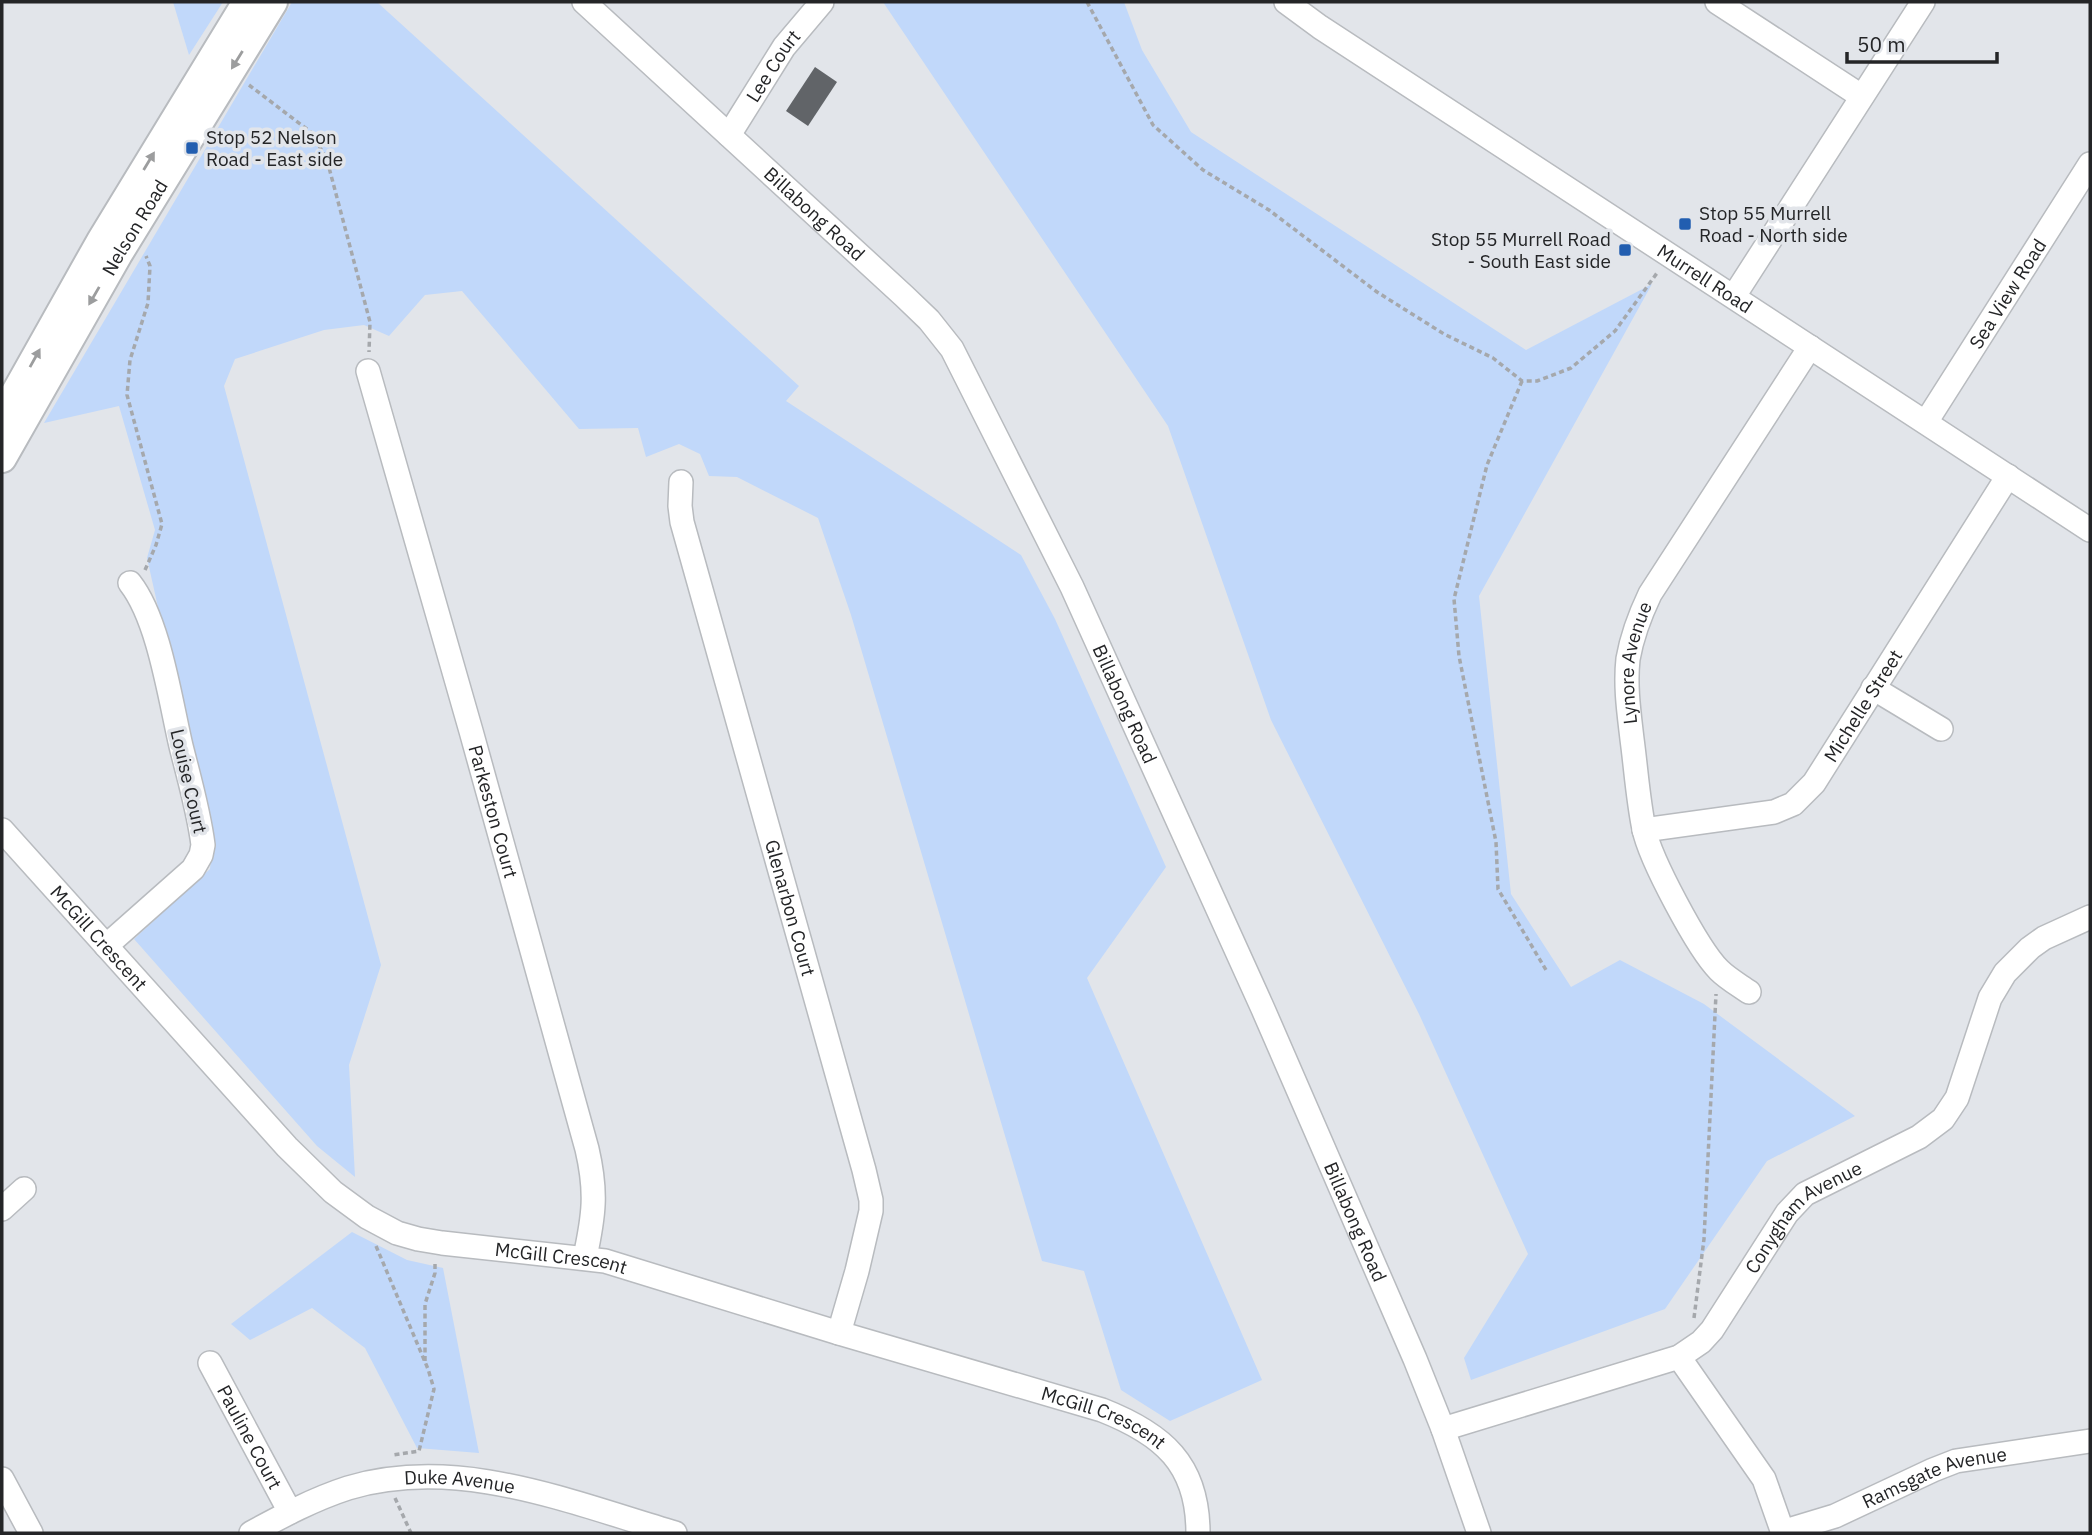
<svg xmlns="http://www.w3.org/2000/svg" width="2092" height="1535" font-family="'IBM Plex Sans',sans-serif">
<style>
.green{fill:#c1d8fa}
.building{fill:#616468}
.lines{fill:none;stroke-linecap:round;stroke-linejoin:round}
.minor-casing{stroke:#b8bbbf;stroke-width:26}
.major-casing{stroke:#b8bbbf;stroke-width:32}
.path{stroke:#a5a8ac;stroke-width:3.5;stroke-dasharray:5 3.5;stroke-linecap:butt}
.minor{stroke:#fff;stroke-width:23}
.major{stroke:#fff;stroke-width:28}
.oneway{fill:#9c9d9e}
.poi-dot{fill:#225eb0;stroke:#e2e5ea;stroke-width:2.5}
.labels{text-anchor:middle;stroke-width:7;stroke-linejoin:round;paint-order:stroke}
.street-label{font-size:19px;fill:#242527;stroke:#e2e5ea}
.poi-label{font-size:19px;fill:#242527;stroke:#e2e5ea;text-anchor:start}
</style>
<rect width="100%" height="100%" fill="#e2e5ea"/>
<g class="green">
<polygon points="173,2 223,2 189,55"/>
<polygon points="292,2 377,2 799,386 786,401 1021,555 1055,619 1166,867 1087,978 1262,1380 1170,1421 1121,1390 1084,1271 1042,1261 851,615 818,518 737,477 709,476 700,454 679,444 646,457 638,428 579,429 462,291 425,295 389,336 364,325 324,330 235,359 224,386 381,965 349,1065 355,1177 317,1146 134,939 210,869 212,848 147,558 155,530 119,406 44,423"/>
<polygon points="883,2 1124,2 1142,50 1191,132 1526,350 1652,284 1479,596 1511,894 1571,987 1620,960 1704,1004 1855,1116 1767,1161 1665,1309 1471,1380 1464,1358 1528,1254 1419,1014 1271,720 1168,426"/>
<polygon points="352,1232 407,1260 443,1268 479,1453 417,1448 365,1348 312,1308 250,1340 231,1324"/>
</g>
<polygon class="building" points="815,67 837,82 808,126 786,111"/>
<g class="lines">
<defs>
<g id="minor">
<path id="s1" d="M584,2L904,296L929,320L952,349L1072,587L1263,1009L1415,1359L1443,1429L1479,1533"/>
<path id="s2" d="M1286,2L1320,27L2090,530"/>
<polyline points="1717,2 1861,96"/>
<path id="s3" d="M729,135L784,47L822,2"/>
<polyline points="1734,296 1923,2"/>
<path id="s4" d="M368,371L471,731L587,1149C597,1192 594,1215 585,1257"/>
<path id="s5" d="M1926,422L2090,164"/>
<path id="s6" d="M681,482L680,506L682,522L864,1170L871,1200V1211L857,1271L839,1333"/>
<polyline points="1873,688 1941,729"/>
<path id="s7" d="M2,830L287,1147L333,1192L367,1217L397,1233L418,1239L442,1243L605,1261L839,1333L1102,1410C1163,1434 1198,1464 1198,1533"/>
<path id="s8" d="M1644,830L1774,812L1793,804L1814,783L2008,476"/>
<path d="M106,946L193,869L201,855L203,845C199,812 189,778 181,746C170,699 159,620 130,583"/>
<path id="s9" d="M1749,992C1739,985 1728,979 1719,970C1698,949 1650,859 1644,829C1638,800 1636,769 1632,739C1629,713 1625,686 1628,659C1632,636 1640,615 1650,594L1810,347"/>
<polyline points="2,1209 24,1189"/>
<polyline points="1679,1357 1764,1479 1783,1533"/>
<path id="s10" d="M210,1363L290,1512"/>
<path id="s11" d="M1443,1429L1679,1357L1701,1342L1712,1330L1787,1213L1805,1194L1919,1137L1943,1119L1957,1098L1990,998L2005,973L2030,948L2044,938L2090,917"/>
<polyline points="2,1479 31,1533"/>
<path id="s12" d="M1782,1532L1835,1516L1933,1470L1956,1461L2090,1441"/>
<path id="s13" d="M251,1533C282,1516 314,1499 348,1488C458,1455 569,1502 675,1533"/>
</g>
<g id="major">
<polyline points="2,417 101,241 247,2"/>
<path id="s14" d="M2,458L118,254L273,2"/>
</g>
</defs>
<use href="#minor" class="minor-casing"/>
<use href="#major" class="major-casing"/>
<g class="path">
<polyline points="1087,2 1153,125 1203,170 1269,210 1377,292 1444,334 1493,358 1522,381 1537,381 1571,368 1615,331 1657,273"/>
<polyline points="249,85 312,133 327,160 370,322 369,352"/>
<polyline points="1522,381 1487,465 1454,599 1459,656 1496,842 1498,889 1546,970"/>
<polyline points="145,570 156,545 162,524 127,395 130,360 148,303 150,266 146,256"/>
<polyline points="376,1246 428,1369 434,1389 419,1451 393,1455"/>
<polyline points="1694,1318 1704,1239 1716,994"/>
<polyline points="425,1361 425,1304 435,1273 435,1262"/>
<polyline points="395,1498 411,1533"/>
</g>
<use href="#minor" class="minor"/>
<use href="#major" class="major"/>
</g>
<defs><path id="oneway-solid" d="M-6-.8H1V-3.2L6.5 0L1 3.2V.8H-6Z" transform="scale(1.75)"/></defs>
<g class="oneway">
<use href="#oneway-solid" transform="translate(237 60) rotate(122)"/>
<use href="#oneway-solid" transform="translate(149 161) rotate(-59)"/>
<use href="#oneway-solid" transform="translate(94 296) rotate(120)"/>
<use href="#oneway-solid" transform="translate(35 358) rotate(-61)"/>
</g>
<g class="poi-dot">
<rect x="185" y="141" width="14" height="14" rx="3.5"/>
<rect x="1678" y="217" width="14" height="14" rx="3.5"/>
<rect x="1618" y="243" width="14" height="14" rx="3.5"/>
</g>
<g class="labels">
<g class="street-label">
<text dy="7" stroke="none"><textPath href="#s3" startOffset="82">Lee Court</textPath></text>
<text dy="7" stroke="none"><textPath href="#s1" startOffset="313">Billabong Road</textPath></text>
<text dy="7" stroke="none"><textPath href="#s14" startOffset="266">Nelson Road</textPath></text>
<text dy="7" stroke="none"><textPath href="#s2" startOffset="502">Murrell Road</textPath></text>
<text dy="7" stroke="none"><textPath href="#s5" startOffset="152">Sea View Road</textPath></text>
<text dy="7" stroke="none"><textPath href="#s9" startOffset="366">Lynore Avenue</textPath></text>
<text dy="7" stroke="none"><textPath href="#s1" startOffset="901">Billabong Road</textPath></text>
<text dy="7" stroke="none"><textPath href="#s8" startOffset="273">Michelle Street</textPath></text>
<text transform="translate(189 781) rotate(77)" y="7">Louise Court</text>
<text dy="7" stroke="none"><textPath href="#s4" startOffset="458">Parkeston Court</textPath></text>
<text dy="7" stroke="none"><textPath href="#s6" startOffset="441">Glenarbon Court</textPath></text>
<text dy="7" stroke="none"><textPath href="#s7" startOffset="145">McGill Crescent</textPath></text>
<text dy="7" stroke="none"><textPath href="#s11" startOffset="438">Conygham Avenue</textPath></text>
<text dy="7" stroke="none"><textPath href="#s1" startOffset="1468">Billabong Road</textPath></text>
<text dy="7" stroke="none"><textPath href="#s7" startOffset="733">McGill Crescent</textPath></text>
<text dy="7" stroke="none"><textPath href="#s7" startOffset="1300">McGill Crescent</textPath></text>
<text dy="7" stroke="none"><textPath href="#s10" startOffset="84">Pauline Court</textPath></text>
<text dy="7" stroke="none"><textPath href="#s12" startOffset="163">Ramsgate Avenue</textPath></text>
<text dy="7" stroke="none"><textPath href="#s13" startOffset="220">Duke Avenue</textPath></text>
</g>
<g class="poi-label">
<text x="206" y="144">Stop 52 Nelson<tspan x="206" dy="22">Road - East side</tspan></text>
<text x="1699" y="220">Stop 55 Murrell<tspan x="1699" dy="22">Road - North side</tspan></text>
<text x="1611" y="246" text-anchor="end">Stop 55 Murrell Road<tspan x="1611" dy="22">- South East side</tspan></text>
</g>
</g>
<rect width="2092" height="1535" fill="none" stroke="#242527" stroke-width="7"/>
<path d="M1847 52v10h150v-10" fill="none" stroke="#242527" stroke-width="3.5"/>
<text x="1857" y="52" font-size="21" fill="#242527" stroke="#e2e5ea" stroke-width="5" paint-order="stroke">50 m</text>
</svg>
